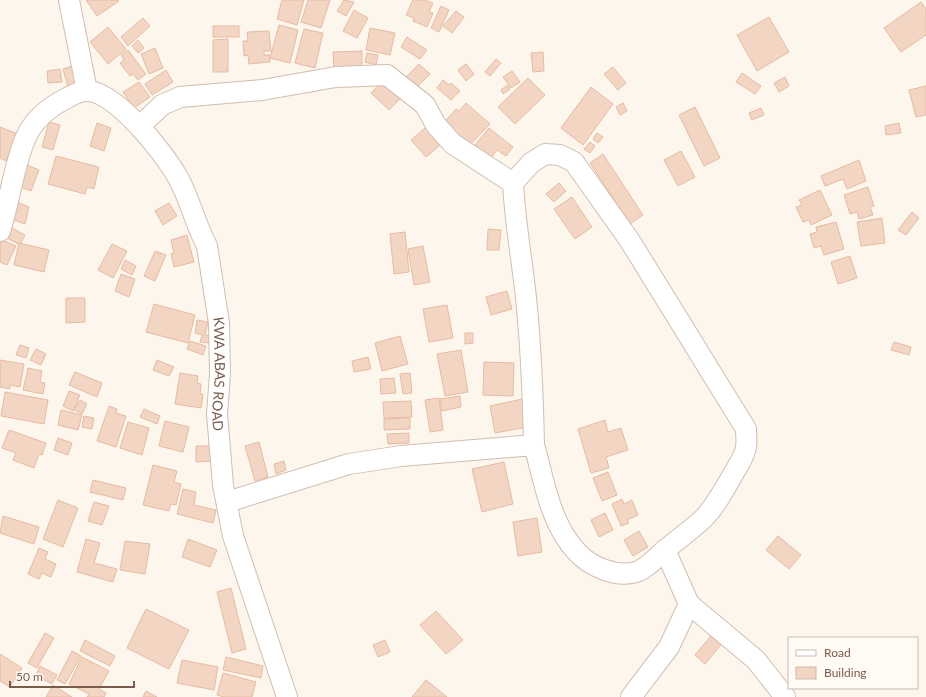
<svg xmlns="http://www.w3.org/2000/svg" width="926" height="697" font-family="Lato,sans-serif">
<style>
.building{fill:#f3d5c3;stroke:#e6bba3}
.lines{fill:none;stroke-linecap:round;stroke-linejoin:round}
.minor-casing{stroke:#d1beb0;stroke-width:22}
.minor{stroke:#fff;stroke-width:20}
.labels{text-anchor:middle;stroke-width:4;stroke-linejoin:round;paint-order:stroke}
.street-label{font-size:14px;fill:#7a5c4d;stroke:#fffaf3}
</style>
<rect width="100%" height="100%" fill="#fdf6ec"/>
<g class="building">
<polygon points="86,0 118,0 119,1 97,16"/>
<polygon points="282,0 304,0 297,25 277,19"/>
<polygon points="308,0 330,0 321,28 301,22"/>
<polygon points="344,0 354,2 346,16 337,11"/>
<polygon points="413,0 425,0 433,3 429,12 433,13 427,27 413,21 414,18 406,15"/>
<polygon points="921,2 926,9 926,35 901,52 884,28"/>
<polygon points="441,6 449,10 439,32 431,28"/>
<polygon points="354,10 368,18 357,38 343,31"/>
<polygon points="456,11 464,17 452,33 443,26"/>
<polygon points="769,17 789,52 757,71 737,35"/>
<polygon points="143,18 150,26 128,46 121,37"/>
<polygon points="279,25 298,30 290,63 270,58"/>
<rect x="213" y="26" width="26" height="11"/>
<polygon points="108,27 126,49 108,64 90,42"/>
<polygon points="370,28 395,33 390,55 366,50"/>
<polygon points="304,29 323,33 315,68 295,63"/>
<polygon points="269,31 271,51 264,51 264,55 270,55 270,62 249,64 248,55 244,56 243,41 248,41 247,32"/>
<polygon points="407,37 427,50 420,59 401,47"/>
<polygon points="228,39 228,72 213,72 213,40"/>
<polygon points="138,40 144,48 138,53 132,46"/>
<polygon points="155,48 163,68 149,74 141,54"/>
<polygon points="128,50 146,74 138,80 133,74 130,76 120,63 124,60 121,55"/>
<polygon points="362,51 362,67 334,69 333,52"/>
<polygon points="543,52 544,71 533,72 531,53"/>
<polygon points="367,53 378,55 376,65 365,62"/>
<polygon points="496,59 501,63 490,76 485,72"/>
<polygon points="419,64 430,74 416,88 405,78"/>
<polygon points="466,64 474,74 466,81 458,70"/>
<polygon points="76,65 81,84 68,87 63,69"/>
<polygon points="613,67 626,83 618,90 604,74"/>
<polygon points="60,69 62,82 48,83 47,71"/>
<polygon points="166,70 173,82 152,95 145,84"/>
<polygon points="512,71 520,82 511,88 503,77"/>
<polygon points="742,73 761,86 755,94 736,82"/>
<polygon points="386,77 404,95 389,110 371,93"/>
<polygon points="785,77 789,86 779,92 774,83"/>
<polygon points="528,78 545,95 515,124 498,107"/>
<polygon points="443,80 449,85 451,83 460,91 451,100 437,88"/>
<polygon points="139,82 150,97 134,108 123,92"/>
<polygon points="507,85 510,89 503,94 501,90"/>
<polygon points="926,86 926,115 916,117 909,90"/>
<polygon points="591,87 613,104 583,145 561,128"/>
<polygon points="466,103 490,124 467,148 441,126 456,109 459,111"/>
<polygon points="623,103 627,111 620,115 616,107"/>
<polygon points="695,107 720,158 704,166 679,115"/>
<polygon points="761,108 764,115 752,120 749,113"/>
<polygon points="49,122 60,125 53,150 42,147"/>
<polygon points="97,123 111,128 104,151 90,146"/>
<polygon points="431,123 446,140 426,157 411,140"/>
<polygon points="899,123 901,133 886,135 885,126"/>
<polygon points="0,127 18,134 6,161 0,158"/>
<polygon points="489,128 513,147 506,156 497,150 491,158 475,145"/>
<polygon points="597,133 603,137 598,143 593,139"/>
<polygon points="590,142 595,146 590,153 584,149"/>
<polygon points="681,151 695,177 678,186 664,160"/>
<polygon points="603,154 643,215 630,224 590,163"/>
<polygon points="56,156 99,167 94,189 87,187 85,194 48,184"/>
<polygon points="859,160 866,181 847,189 843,179 825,186 821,176"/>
<polygon points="27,165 39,170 31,191 18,186"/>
<polygon points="559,183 566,191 554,202 546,194"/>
<polygon points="868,187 874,206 870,207 873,215 859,219 857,212 850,214 844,195"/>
<polygon points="820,190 832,215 811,225 809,220 803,222 796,207 802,205 799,200"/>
<polygon points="572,197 592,227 575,239 554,209"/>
<polygon points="17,202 29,207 25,224 11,219"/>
<polygon points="169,203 177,216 163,225 155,211"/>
<polygon points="912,212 919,218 906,235 898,230"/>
<polygon points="882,218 885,243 861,246 857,222"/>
<polygon points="836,222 844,249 824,255 821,246 814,248 810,234 817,232 816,227"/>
<polygon points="12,228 25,235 20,245 7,238"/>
<polygon points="488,229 501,230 499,250 487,250"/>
<polygon points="405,232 409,272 394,274 390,234"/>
<polygon points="187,235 194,262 174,267 171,254 174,253 171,240"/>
<polygon points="2,240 16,246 7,265 0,262 0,244"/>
<polygon points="19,243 49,250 44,272 14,265"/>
<polygon points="112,244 127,251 113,278 98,270"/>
<polygon points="423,246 430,282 414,285 408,249"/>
<polygon points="155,251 166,255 155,281 144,276"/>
<polygon points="850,256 857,278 838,284 831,262"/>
<polygon points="125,260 136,266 132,275 121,269"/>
<polygon points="121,274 135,279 129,297 115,291"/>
<polygon points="507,291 512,309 491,315 486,297"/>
<polygon points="66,298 85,298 85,322 66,323"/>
<polygon points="154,304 195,315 188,343 146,332"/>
<polygon points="447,305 453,338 429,342 423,309"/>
<polygon points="197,320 208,322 205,335 211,336 209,343 200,342 202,335 195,333"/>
<polygon points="465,333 473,333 473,343 465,344"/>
<polygon points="400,336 408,364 382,371 375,343"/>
<polygon points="190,341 206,346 203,355 187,349"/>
<polygon points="894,342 911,347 909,355 891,350"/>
<polygon points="20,345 29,348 26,358 16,355"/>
<polygon points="36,349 46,354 41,365 30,360"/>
<polygon points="461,350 468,392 445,396 437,354"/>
<polygon points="368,357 371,369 354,372 352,361"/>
<polygon points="0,360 24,364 20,387 10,385 10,389 0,387"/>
<polygon points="157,360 174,367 169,376 153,370"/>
<polygon points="484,362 514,363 513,396 483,395"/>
<polygon points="28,368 42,371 40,382 45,383 43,394 23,390"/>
<polygon points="75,372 102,383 97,397 69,385"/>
<polygon points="180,373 198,376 197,383 201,384 200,394 203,394 201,408 175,404"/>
<polygon points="410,373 412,393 403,394 400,374"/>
<polygon points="394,378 396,393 381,394 380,379"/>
<polygon points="69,391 80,395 73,411 63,406"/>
<polygon points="5,392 48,400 44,424 1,416"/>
<polygon points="460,396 461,407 442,411 440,399"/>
<polygon points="439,398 443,430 430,432 425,400"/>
<polygon points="522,399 527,427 495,433 490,406"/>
<polygon points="80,400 87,404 82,414 74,410"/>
<polygon points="411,401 412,417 384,418 383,402"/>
<polygon points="109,406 117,409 116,413 126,416 116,447 97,441"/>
<polygon points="144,409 160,416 157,424 140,417"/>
<polygon points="61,410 82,415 78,430 58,425"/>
<polygon points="84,416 94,418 92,429 82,427"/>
<polygon points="410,418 410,429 384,430 384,419"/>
<polygon points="605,420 608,432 621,428 628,450 606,457 609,468 591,473 578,429"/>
<polygon points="165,421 189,427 183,452 159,446"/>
<polygon points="128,422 149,428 142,455 120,448"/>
<polygon points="9,430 46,443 42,455 39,454 34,468 13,460 16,453 2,448"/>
<polygon points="409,433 409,443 388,444 387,434"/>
<polygon points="58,438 72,443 68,455 54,450"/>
<polygon points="259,442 268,477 255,481 245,446"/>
<polygon points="196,446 212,446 212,461 196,462"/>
<polygon points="284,461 286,470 276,474 274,464"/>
<polygon points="504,462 513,504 482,512 472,469"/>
<polygon points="153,465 177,471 174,482 181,484 176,505 171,504 169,511 143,505"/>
<polygon points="608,472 617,495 602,501 593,478"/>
<polygon points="93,480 126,488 123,500 90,492"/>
<polygon points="183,489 196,492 194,505 216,510 213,523 177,514"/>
<polygon points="622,499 624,504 632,500 638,515 627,520 629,523 621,526 612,504"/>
<polygon points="58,500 78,508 63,547 43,539"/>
<polygon points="94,502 109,506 102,525 88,521"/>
<polygon points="605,513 613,530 599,537 591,520"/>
<polygon points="3,516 39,527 34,544 0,533"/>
<polygon points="537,518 542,552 518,556 513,522"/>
<polygon points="639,531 648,547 633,556 624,540"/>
<polygon points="778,536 801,555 789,569 766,550"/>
<polygon points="86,539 100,543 94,563 117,569 113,582 77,572"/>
<polygon points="188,539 217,550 210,567 182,557"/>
<polygon points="125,541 150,544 145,574 120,570"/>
<polygon points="39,548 48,552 45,559 56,564 51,577 42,573 39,579 28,574"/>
<polygon points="231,588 246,649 232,653 217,592"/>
<polygon points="146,609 189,630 169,669 127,648"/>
<polygon points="436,611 463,640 446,654 420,625"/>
<polygon points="715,631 725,640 705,664 695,655"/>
<polygon points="45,633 54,638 37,668 28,663"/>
<polygon points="85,640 115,656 110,666 80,651"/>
<polygon points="385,640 390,652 378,657 373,645"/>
<polygon points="72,651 81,656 65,684 57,680"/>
<polygon points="0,654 22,668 10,687 0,681"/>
<polygon points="82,657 109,671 99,689 106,693 104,697 87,697 89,694 69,684"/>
<polygon points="226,657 263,666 261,678 223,670"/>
<polygon points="182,660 218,667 214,690 177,683"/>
<polygon points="40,666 57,675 52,684 36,675"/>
<polygon points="223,673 256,682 252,697 224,697 217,695"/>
<polygon points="426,680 447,697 412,697"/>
<polygon points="53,685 72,697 46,697"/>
<polygon points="146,691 157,697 143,697"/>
</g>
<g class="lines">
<defs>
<g id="minor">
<polyline points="69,0 87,91"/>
<path d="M140,126L162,105L180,97L262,90L336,77L387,75L425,105L436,125L453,144L513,183C515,222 522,260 526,298C531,347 533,396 534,445"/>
<path id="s1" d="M0,231C10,201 13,167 26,137C34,119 49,107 67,98C73,95 79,91 86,91C114,89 164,153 177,176C190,198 195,224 207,246L219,323L220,374L217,414L223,485L233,536L287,697"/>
<path d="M227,502L349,464L401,456L534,445C544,480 550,523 576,551C590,567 618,579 639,571C649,566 657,557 665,550C677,540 691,530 703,519C716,506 725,488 735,471C739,464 745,455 746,447C747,441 746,434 746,429L630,241L574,162L560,155L545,154L531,163L513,183"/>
<polyline points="689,604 756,660 785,697"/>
<polyline points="631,697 669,647 689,604 665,550"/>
</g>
</defs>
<use href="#minor" class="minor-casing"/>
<use href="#minor" class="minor"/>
</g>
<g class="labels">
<g class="street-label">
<text dy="5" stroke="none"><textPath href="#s1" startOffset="509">KWA ABAS ROAD</textPath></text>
</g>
</g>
<rect x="788" y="637" width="130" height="52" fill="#fffaf3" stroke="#cabbb1"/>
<rect x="796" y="650" width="20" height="6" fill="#ffffff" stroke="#cabbb1"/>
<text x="824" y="657" font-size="12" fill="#7a5c4d">Road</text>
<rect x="796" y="667" width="20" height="12" fill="#f3d5c3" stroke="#cabbb1"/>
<text x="824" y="677" font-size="12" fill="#7a5c4d">Building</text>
<path d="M10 681v6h124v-6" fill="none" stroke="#7a5c4d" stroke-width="2"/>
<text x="16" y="681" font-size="12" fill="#7a5c4d" stroke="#fffaf3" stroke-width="3" paint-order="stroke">50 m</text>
</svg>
